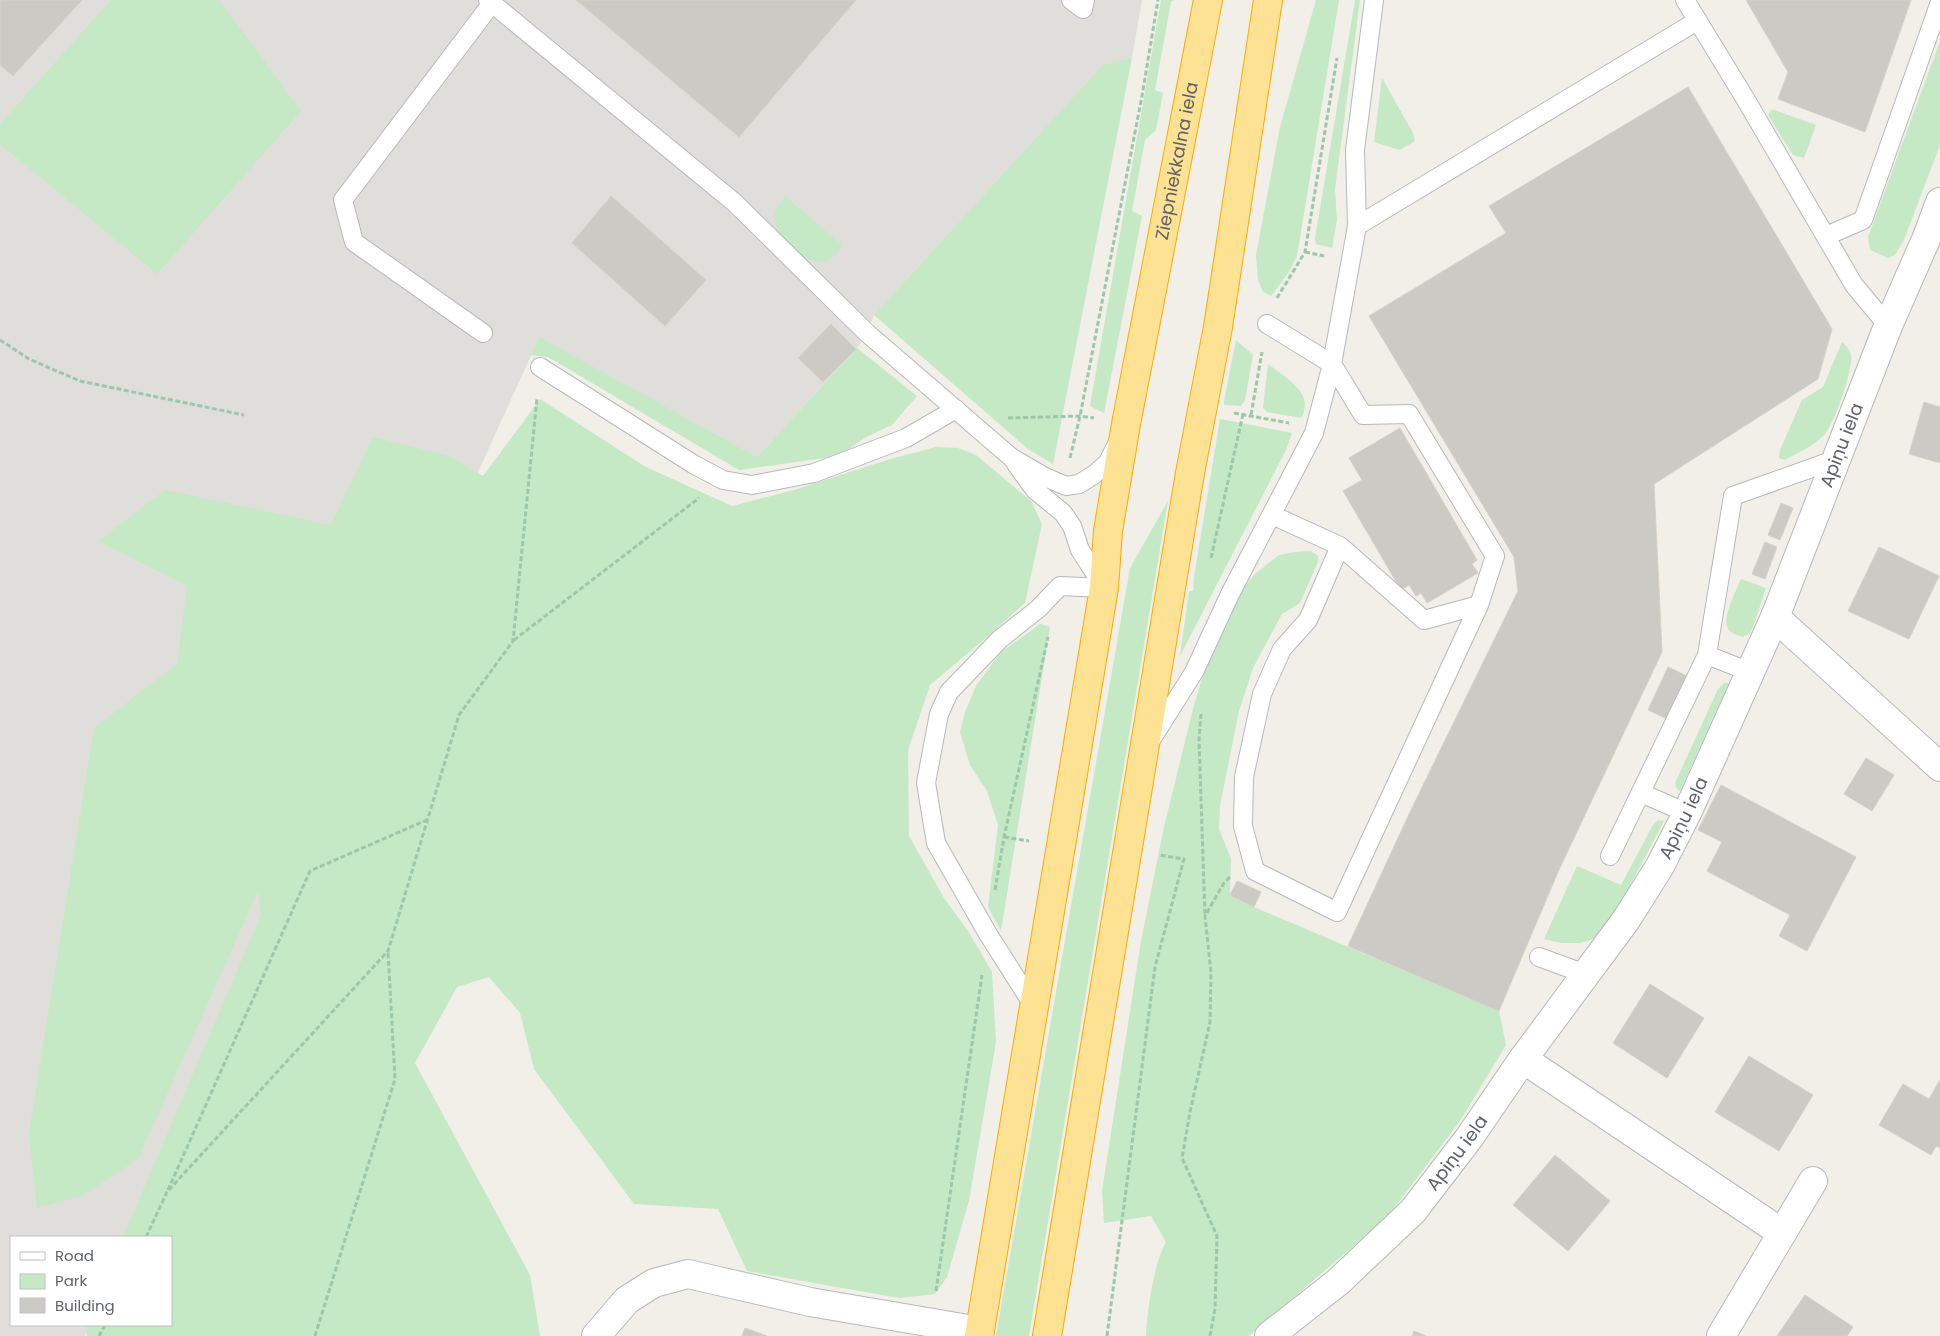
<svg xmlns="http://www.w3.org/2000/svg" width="1940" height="1336" viewBox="0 0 1940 1336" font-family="Poppins,sans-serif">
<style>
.industrial{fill:#e0deda}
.green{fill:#c5e8c5}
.building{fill:#cccac5;stroke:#d6d1c6}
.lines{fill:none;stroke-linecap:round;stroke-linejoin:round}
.lane-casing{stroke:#b5b8bc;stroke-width:20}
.street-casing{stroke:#b5b8bc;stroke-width:30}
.highway-casing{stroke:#f9ab00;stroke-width:30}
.path{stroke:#9cc7a9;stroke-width:3;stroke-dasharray:5 2.5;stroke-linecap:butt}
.lane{stroke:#fff;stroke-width:18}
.street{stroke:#fff;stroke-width:28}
.highway{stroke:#fde293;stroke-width:28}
.labels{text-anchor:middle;stroke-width:4;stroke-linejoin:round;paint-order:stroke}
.street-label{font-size:18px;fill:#5f6368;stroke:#fff}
</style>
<rect width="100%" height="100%" fill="#f1efe8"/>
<path class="industrial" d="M0 0H1142L1132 58 1103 66 874 315 867 333 857 348 757 457 539 338 130 1237H11V1325H90L85 1336H0Z"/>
<path class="green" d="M111 0H219L301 111 157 274 0 144V124Z
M1161 0H1175L1171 2 1155 90 1163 93 1156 130 1145 140 1132 211 1142 216 1104 413 1090 406Z
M1316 0H1339L1297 256 1289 272 1271 296 1263 292 1258 280 1256 255 1280 127Z
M1355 0H1360L1335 189 1337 220 1332 248 1316 244 1315 238Z
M1940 41V145L1904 240 1895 255 1888 258 1870 250 1868 237Z
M1132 58 1053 464 1028 449 874 315 1103 65Z
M1382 78 1413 133 1415 141 1400 150 1374 142Z
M1772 109 1816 125 1804 158 1793 155 1768 115Z
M785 196 842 245C839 249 836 255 832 258 817 270 790 251 782 238 777 229 775 221 774 212Z
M539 337 757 457 857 348 917 396 892 425 866 437 839 456 739 470 548 357 531 355Z
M1236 340 1253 355 1245 400 1241 406 1224 405V401Z
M1842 342C1846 345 1849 349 1851 354 1854 368 1834 425 1824 435 1814 446 1797 453 1785 460L1779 458 1780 450 1802 400 1823 387Z
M1268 364C1285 378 1316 393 1301 418L1267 412 1263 408Z
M540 399 644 466 732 506 794 490 887 460 936 447 958 448 976 455 1031 501 1042 524 1025 603 986 638 930 685 908 750 909 836 944 898 968 931 992 972 996 1042 969 1201 947 1277 935 1294 899 1298 747 1271 718 1209 634 1204 534 1069 520 1013 489 977 457 987 415 1063 530 1275 540 1336H87L86 1325H171V1237H123L261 915 258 891 138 1159 82 1196 37 1208 29 1133 94 728 177 664 187 586 98 541 165 490 331 525 373 437 449 456 483 476Z
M1220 419 1292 433 1286 450 1180 656 1189 591H1193L1194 577Z
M1168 501 1029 1336H996L1130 568Z
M1311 551 1318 556V562L1300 603 1282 614 1253 668 1239 711 1220 806 1219 829 1231 859 1230 895 1254 907 1499 1011 1506 1045 1460 1121 1388 1216 1249 1336H1146C1147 1311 1154 1263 1166 1242L1151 1216 1104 1223 1102 1191 1141 941 1164 827 1193 709 1209 655 1241 591 1256 573 1279 555 1294 552Z
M1741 579 1766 588 1753 627 1750 633 1743 637C1737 635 1729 633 1727 626 1723 617 1737 588 1741 579Z
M1040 624 1050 627 1001 931 988 907 998 825 987 791 970 765 960 732 965 712 976 686 1000 653Z
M1724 683H1729L1680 791 1676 788 1675 783 1718 689Z
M1658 820 1664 821 1621 903 1597 938 1580 943H1561L1544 939 1577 866 1621 885 1653 825Z"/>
<path class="building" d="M0 0H82L13 76 0 65Z
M576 0H856L739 137Z
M1746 0H1911L1865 132 1778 99 1788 72Z
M1688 87 1832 329 1818 379 1654 484 1662 652 1558 872 1499 1011 1348 946 1410 812 1518 591 1514 557 1369 316 1506 233 1489 206Z
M611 196 706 280 665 326 572 243Z
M831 324 856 349 823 382 798 358Z
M1924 402 1940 407V463L1909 454Z
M1400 428 1477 560 1472 564 1478 573 1427 603 1421 593 1416 596 1409 585 1401 590 1343 491 1362 480 1349 458Z
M1781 503 1793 508 1780 540 1768 535Z
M1765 542 1777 547 1765 579 1752 574Z
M1879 547 1939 576 1909 639 1848 611Z
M1668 667 1687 676 1667 719 1648 710Z
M1866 758 1894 775 1872 811 1844 794Z
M1721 785 1856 857 1807 951 1779 936 1790 915 1707 871 1722 842 1698 830Z
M1237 881 1261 892 1254 907 1230 895Z
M1650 984 1704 1018 1667 1078 1613 1043Z
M1749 1056 1813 1095 1779 1151 1715 1112Z
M1940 1080V1148L1936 1146 1931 1155 1879 1125 1903 1084 1929 1099Z
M1555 1155 1610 1201 1568 1251 1513 1205Z
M1805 1295 1853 1327 1847 1336H1777Z
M745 1328 767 1336H742Z
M1414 1331 1426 1336H1412Z"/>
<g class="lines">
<defs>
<path id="lane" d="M488 0 735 203 867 333 1012 458 1045 477 1066 486 1079 484 1095 474 1108 462 1117 444
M1071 0 1083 9 1085 0
M1685 0 1746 100 1854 285 1888 326
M1357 226 1697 21
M1826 236 1863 220 1940 2
M1267 324 1332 364 1363 415 1409 414 1495 556 1479 605 1337 912 1255 871 1243 826 1244 777 1262 694 1282 649 1308 620 1340 546
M483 333 354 242 343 200 492 3
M540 367 693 464 723 480 752 485 814 473 906 438 956 409
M1016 464 1035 490 1063 513 1072 526 1080 550 1104 587
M1272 515 1340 546 1424 620 1479 605
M1707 655 1750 672
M1151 740 1194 672 1230 594 1314 433 1332 364 1357 226 1355 150 1374 0
M1641 793 1687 813
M1610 856 1707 655 1733 496 1837 459
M1539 957 1585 974
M1035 1008 988 934 936 843 926 783 939 714 949 692 1000 639 1038 609 1060 586 1104 588"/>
<g id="street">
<path d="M1775 617 1940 767"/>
<path d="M1523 1059 1782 1233"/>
<path d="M596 1336 627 1300 654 1283 688 1274 810 1302 980 1331"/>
<path id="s1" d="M1269 1336 1338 1282 1413 1211 1469 1138 1523 1059 1626 920 1660 866 1687 813 1775 617 1888 326 1927 237 1940 202"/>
<path d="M1721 1336 1813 1181"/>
</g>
<g id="highway">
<path id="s2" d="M979 1336 1104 588 1108 531 1126 424 1208 0"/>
<path d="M1047 1336 1190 473 1218 327 1268 0"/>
</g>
</defs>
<use href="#lane" class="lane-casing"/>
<use href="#street" class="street-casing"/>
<use href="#highway" class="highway-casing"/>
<path class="path" d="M1305 252 1324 256
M1277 298 1305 252 1337 58
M0 340 29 359 80 381 244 415
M1234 413 1289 423
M1251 415 1262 352
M1008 418 1080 416 1094 418
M1070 458 1080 416 1142 96 1158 0
M1211 558 1243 414
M514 640 699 498
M1201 714 1199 740 1205 916
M1004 837 1029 841
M995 890 1004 837 1048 637
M168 1190 310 871 427 820
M146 1237 167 1192 388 951 459 715 513 641 537 398
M936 1291 982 975
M99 1336 105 1325
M315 1336 395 1079 388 951
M1107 1336 1155 967 1184 859 1159 855
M1210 1336 1215 1309 1217 1236 1182 1158 1190 1112 1210 1022 1211 973 1205 916 1224 883 1230 877"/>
<use href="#lane" class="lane"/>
<use href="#street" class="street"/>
<use href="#highway" class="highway"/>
</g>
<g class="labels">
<g class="street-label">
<text dy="6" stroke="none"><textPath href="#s2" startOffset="1192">Ziepniekkalna iela</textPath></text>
<text dy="6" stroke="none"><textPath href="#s1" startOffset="1074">Apiņu iela</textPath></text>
<text dy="6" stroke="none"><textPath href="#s1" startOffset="669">Apiņu iela</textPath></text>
<text dy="6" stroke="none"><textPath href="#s1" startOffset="264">Apiņu iela</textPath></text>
</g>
</g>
<rect x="10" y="1236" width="162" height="90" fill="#ffffff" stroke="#bfc1c3"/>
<rect x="20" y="1252" width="25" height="8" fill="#ffffff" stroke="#bfc1c3"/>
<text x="55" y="1261" font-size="15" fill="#5f6368">Road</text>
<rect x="20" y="1274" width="25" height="15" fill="#c5e8c5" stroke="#bfc1c3"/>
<text x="55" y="1286" font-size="15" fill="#5f6368">Park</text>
<rect x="20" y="1298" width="25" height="15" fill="#cccac5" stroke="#bfc1c3"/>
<text x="55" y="1311" font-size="15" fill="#5f6368">Building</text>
</svg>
